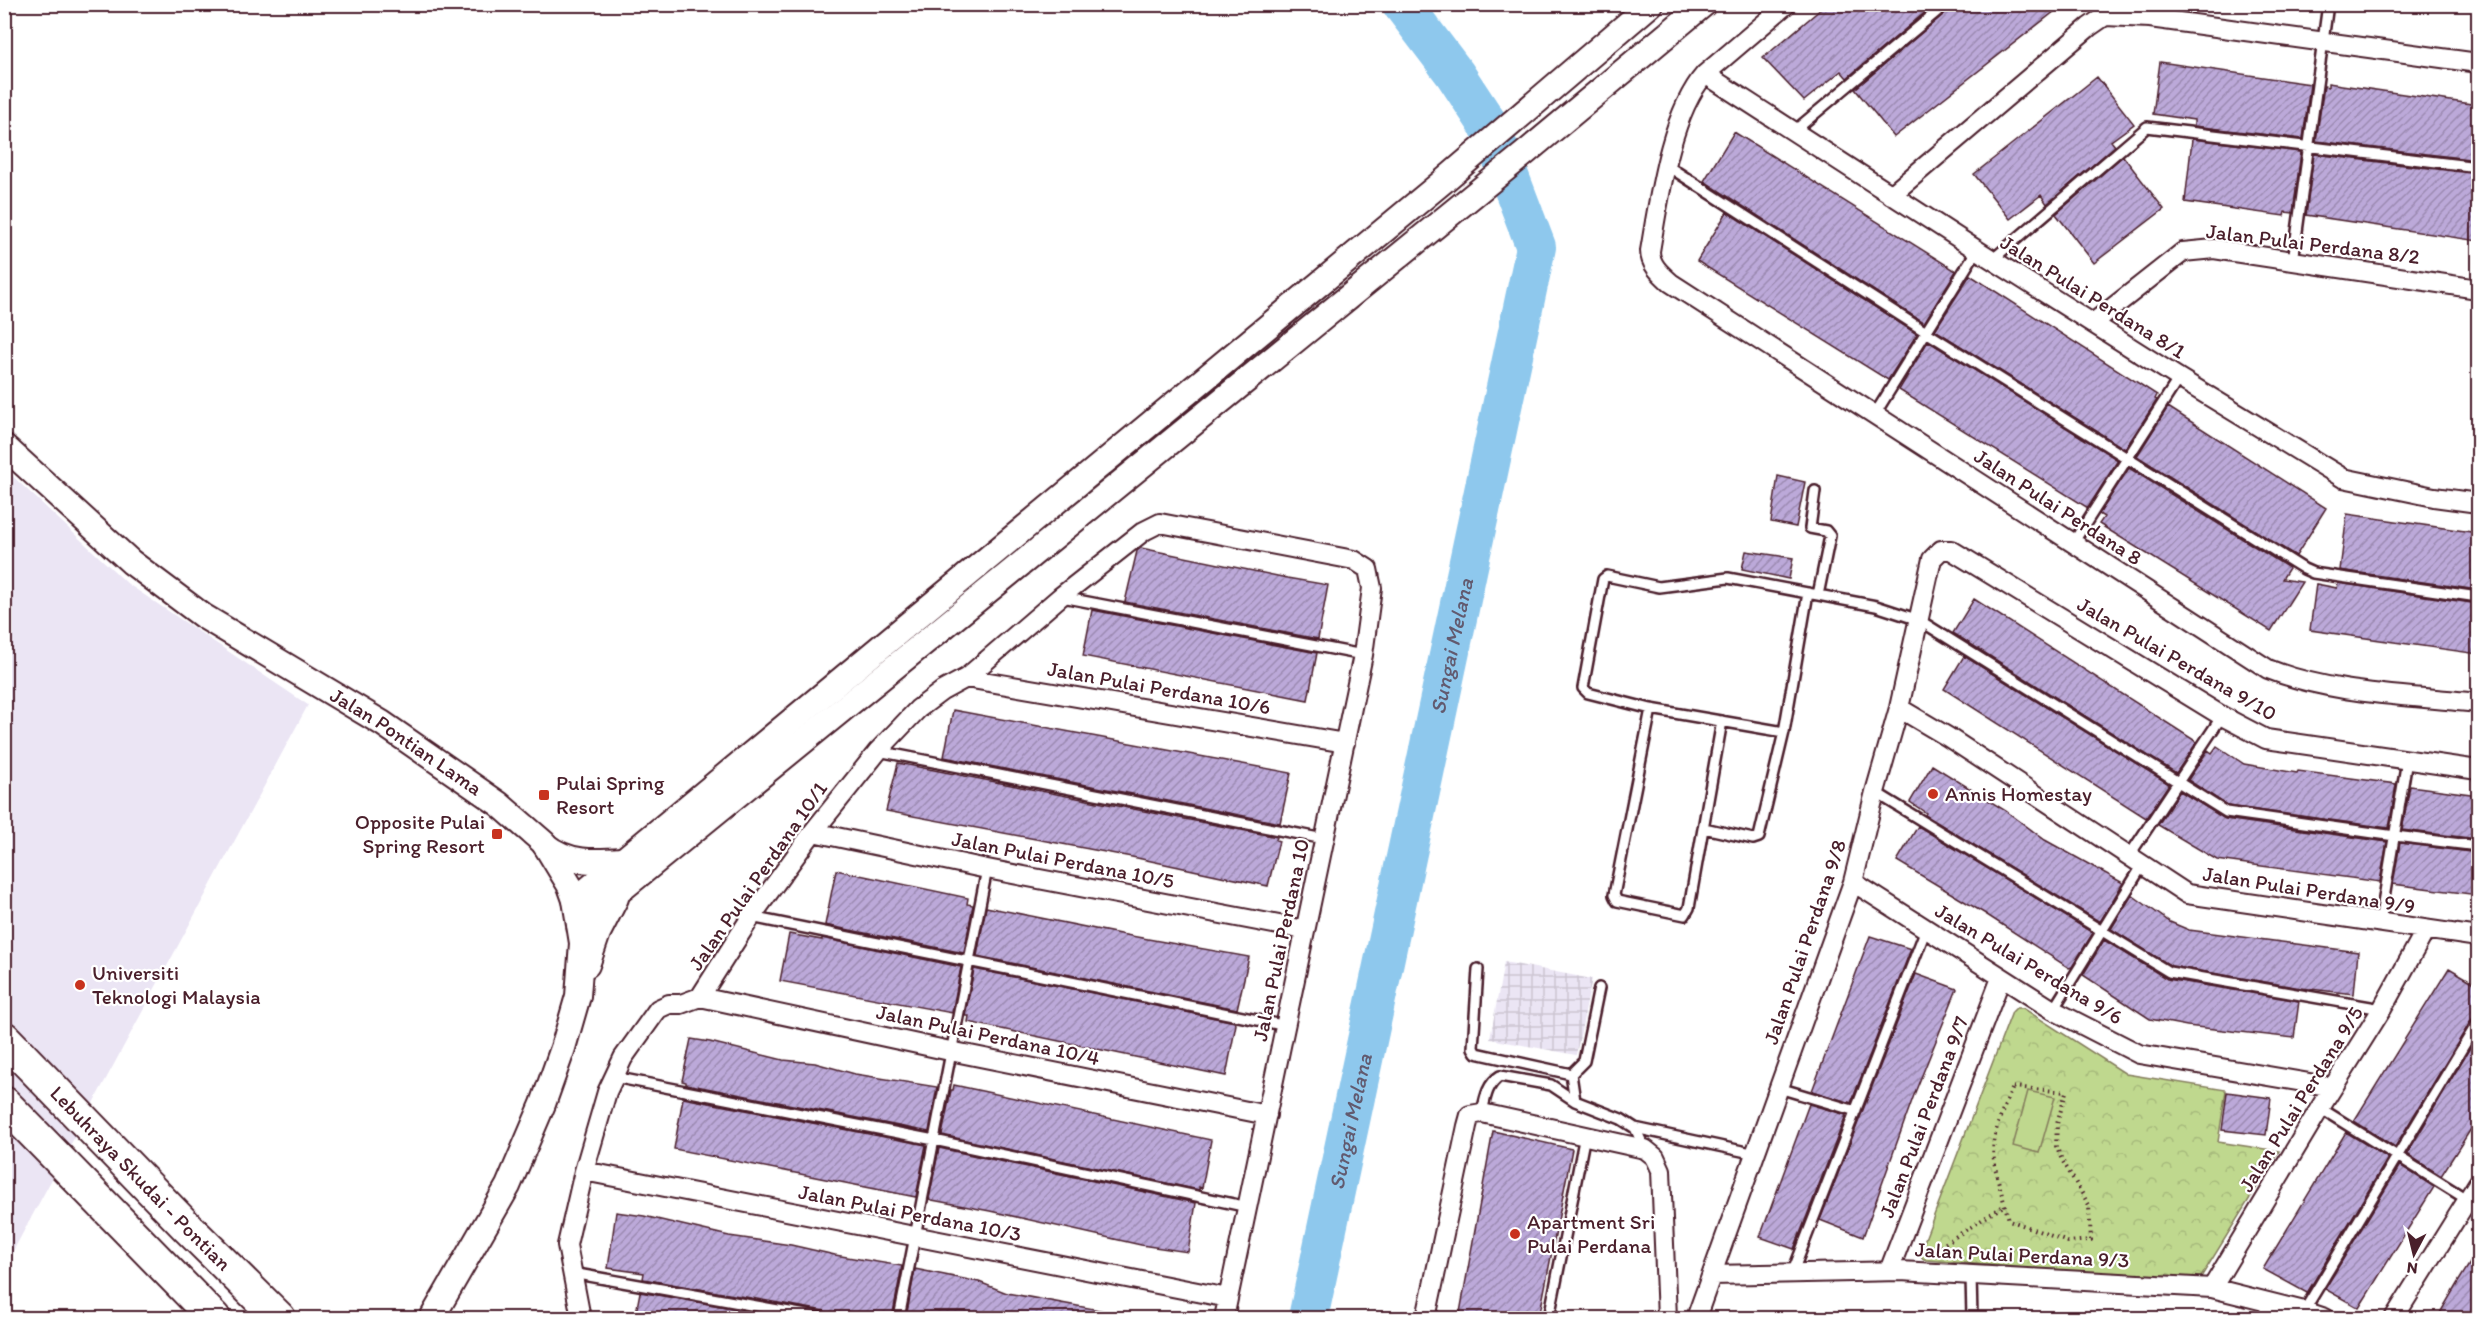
<svg xmlns="http://www.w3.org/2000/svg" width="2483" height="1323" viewBox="0 0 2483 1323" font-family="Itim,sans-serif">
<style>
.built{fill:#ebe5f4}
.industrial{fill:url(#industrial-grid)}
.forest{fill:url(#forest-crowns);stroke:#847c5c;stroke-width:1.5}
.pitch{fill:#bfd88e;stroke:#847c5c;stroke-width:1.5}
.lines{fill:none;stroke-linecap:round;stroke-linejoin:round}
.river{stroke:#8ec8ed;stroke-width:40}
.building{fill:url(#building-hatch);stroke:#4a1f2b;stroke-width:1.5}
.lane-casing{stroke:#4a1f2b;stroke-width:14}
.street-casing{stroke:#4a1f2b;stroke-width:22}
.secondary-casing{stroke:#4a1f2b;stroke-width:28}
.highway-casing{stroke:#4a1f2b;stroke-width:36}
.path{stroke:#4a1f2b;stroke-width:4;stroke-dasharray:1.5 4.5;stroke-linecap:butt}
.lane{stroke:#fff;stroke-width:9}
.street{stroke:#fff;stroke-width:18}
.secondary{stroke:#fff;stroke-width:24}
.highway{stroke:#fff;stroke-width:32}
.poi-dot{fill:#c8321e;stroke:#fff;stroke-width:2}
.labels{text-anchor:middle;stroke-width:4.5;stroke-linejoin:round;paint-order:stroke}
.street-label{font-size:21px;fill:#4a1f2b;stroke:#fff}
.poi-label{font-size:21px;fill:#4a1f2b;stroke:#fff;text-anchor:start}
.water-label{font-size:22px;font-style:italic;fill:#625a6f;stroke:#fff}
</style>
<defs>
<pattern id="industrial-grid" width="8" height="8" patternUnits="userSpaceOnUse" patternTransform="scale(1.5)"><rect width="8" height="8" fill="#ebe5f4"/><path d="M0 4h8M4 0v8" fill="none" stroke="#cbc4d1"/></pattern>
<pattern id="forest-crowns" width="20" height="18" patternUnits="userSpaceOnUse" patternTransform="scale(1.5)"><rect width="20" height="18" fill="#bfd88e"/><path d="M2 6a3 3 0 1 1 6 0M12 15a3 3 0 1 1 6 0" fill="none" stroke="#a6b97b"/></pattern>
<pattern id="building-hatch" width="6" height="6" patternUnits="userSpaceOnUse" patternTransform="scale(1.5)"><rect width="6" height="6" fill="#bca9d9"/><path d="M-1 1l2-2M0 6l6-6M5 7l2-2" fill="none" stroke="#9b89b0"/></pattern>
</defs>
<rect width="100%" height="100%" fill="#fff"/>
<filter id="ink" filterUnits="userSpaceOnUse"><feTurbulence type="fractalNoise" baseFrequency=".0167" numOctaves="2"/><feDisplacementMap in="SourceGraphic" scale="12" xChannelSelector="R" yChannelSelector="G"/><feConvolveMatrix kernelMatrix="1 2 1 2 8 2 1 2 1" color-interpolation-filters="sRGB"/></filter>
<g filter="url(#ink)">
<path class="built" d="M5 469 128 584 308 705 5 1266Z"/>
<path class="industrial" d="M1504 962 1592 979 1576 1055 1490 1039Z"/>
<path class="forest" d="M2016 1008H2023L2126 1074 2226 1090 2218 1142 2279 1151 2198 1282 1926 1260 1922 1258 1920 1252 2012 1012Z"/>
<path class="pitch" d="M2028 1091 2055 1097 2039 1153 2013 1146Z"/>
<g class="lines">
<path class="river" id="s1" d="M1308 1318 1536 247 1491 129 1455 74 1402 4"/>
</g>
<path class="building" d="M1827 4H1935L1847 78 1841 71 1804 101 1763 58Z
M1953 4H2064L1894 137 1855 89 1950 9Z
M2160 62 2310 84 2303 139 2194 126V120L2153 114Z
M2097 77 2134 124 2111 141 2115 146 2047 204 2041 195 2010 219 1974 174Z
M2328 83 2478 105V160L2316 141 2324 86 2328 87Z
M1734 132 1956 271 1924 323 1704 181Z
M2192 139 2301 152 2293 213 2285 212 2284 216 2185 202Z
M2314 154 2478 174V241L2306 215Z
M2123 156 2164 209 2094 263 2056 214Z
M1727 212 1917 334 1888 380 1697 261Z
M1970 275 2157 395 2155 399 2157 400 2125 449 1935 330Z
M1928 341 2118 460 2088 508 1899 390Z
M2168 407 2326 508 2296 556 2137 456Z
M2129 468 2289 568 2282 579 2302 582 2271 631 2099 524 2104 517 2099 514Z
M1778 476 1805 482 1796 527 1771 522Z
M2347 514 2478 533V590L2340 570Z
M1141 548 1287 578 1328 585 1318 639 1125 602 1137 551Z
M1746 551 1793 558 1789 579 1742 569Z
M2338 583 2478 604V654L2310 630 2316 584 2337 588Z
M1974 599 2197 742 2176 773 1953 633Z
M1092 610 1317 653 1308 700 1083 656Z
M1964 656 2169 784 2146 818 1944 689Z
M953 710 1291 773 1280 823 944 757Z
M2217 746 2244 764 2297 773 2298 771 2396 784 2389 828 2228 806 2188 780 2208 750 2212 753Z
M898 763 1277 837 1276 840 1279 841 1268 886 1137 858 886 811Z
M1932 765 2006 811 2045 840 2123 883 2100 922 1925 815 1926 813 1910 802Z
M2410 786 2478 795V839L2402 830Z
M2180 791 2225 819 2387 842 2380 882 2217 860 2158 825Z
M1918 826 2093 933 2072 967 2069 968 1984 913 1897 861Z
M2400 843 2478 853V895L2393 884Z
M836 870 968 898 967 904 973 905 964 953 825 925Z
M2132 895 2170 922 2189 930 2358 952 2354 994 2301 988 2171 966 2111 929Z
M986 907 1120 934 1249 957 1237 1009 977 956Z
M789 934 822 940V938L961 967 952 1013 780 981Z
M1870 936 1911 949 1851 1103 1812 1091Z
M2104 940 2167 979 2299 1001 2294 1038 2187 1026 2150 1019 2083 975Z
M2449 968 2478 985V1015L2472 1019 2395 1147 2354 1121Z
M974 969 1235 1022 1236 1024 1226 1076 968 1022 969 1016H965Z
M1916 974 1957 989 1914 1095 1863 1237 1820 1220Z
M2478 1034V1118L2441 1176 2407 1154Z
M691 1039 710 1042 783 1060 815 1063 855 1074 937 1087 929 1132 686 1084V1082L682 1081Z
M954 1085 1211 1140 1202 1188 1199 1187V1190L942 1135 951 1090H953Z
M2227 1092 2271 1098 2266 1135 2222 1130Z
M683 1098 926 1145 916 1197 674 1149Z
M1809 1104 1846 1115 1794 1249 1760 1237Z
M1493 1131 1572 1149 1539 1318H1459Z
M2346 1132 2388 1158 2307 1293 2263 1269Z
M939 1148 1196 1203 1188 1252 1141 1245 990 1211 932 1200 929 1199Z
M2400 1165 2434 1187 2359 1308 2325 1289Z
M616 1212 644 1216 729 1236 791 1245 835 1255 902 1266 892 1318H830L824 1311 643 1279 644 1273 608 1268Z
M2478 1250V1318H2437L2457 1284Z
M915 1269 979 1282 1007 1293 1105 1311 1104 1318H906Z
M640 1292 788 1318H635Z"/>
<g class="lines">
<defs>
<path id="lane" d="M1793 132 1946 4
M1666 165 1926 332 2304 569 2313 573 2478 597
M1992 260 2147 127 2478 167
M2293 261 2328 4
M1875 414 1977 250
M1815 491 1810 528 1826 531 1830 536 1818 595
M2073 543 2179 378
M1062 597 1363 655
M1651 709 1614 895 1617 901 1685 915 1689 908 1722 721
M1784 732 1651 709 1588 693 1583 688 1603 579 1607 576 1659 587 1728 578 1876 606 1919 620 2226 812 2395 836 2478 846
M878 751 1324 839
M1875 792 2169 972 2382 1009
M1704 828 1753 839 1759 837 1784 732 1808 593
M2129 856 2222 716
M751 917 1287 1026
M2380 922 2407 760
M1478 969 1473 1048 1476 1053 1571 1074 1575 1101
M2053 1010 2142 866
M1571 1074 1584 1061 1599 988
M614 1077 934 1140 1248 1207
M1779 1088 1856 1111
M2320 1108 2468 1200
M1482 1113C1485 1099 1487 1084 1500 1076L1551 1085 1575 1101 1621 1119 1635 1128 1645 1149
M1635 1128 1756 1154
M572 1273 823 1318
M1792 1274 1926 929
M1971 1276 1972 1318
M2304 1311 2478 1022
M899 1318 987 869
M1549 1318 1585 1135
M2263 1318 2267 1302"/>
<path id="street" d="M1787 4 1705 74C1670 114 1659 199 1650 251 1650 265 1661 274 1671 283L2268 669C2334 695 2408 695 2478 703
M1705 74 1977 250 2179 378 2343 478 2434 497 2478 503
M1891 195 2089 27 2105 16 2150 18 2478 63
M2093 323 2183 252 2214 249 2478 289
M966 678 1345 743
M1899 708 1948 737 2187 894 2478 937
M813 832 987 869 1305 930
M1853 882 2053 1010 2139 1054 2333 1087
M700 997 950 1051 1267 1115
M584 1171 1228 1298
M1889 1271 2001 978
M1712 1275 1900 1271 2212 1288 2304 1311 2325 1318
M2212 1288 2320 1108 2382 1009 2425 931
M581 1318 567 1245 584 1171 607 1092 623 1058 658 1009 669 1004H681L700 997 751 917 813 832 878 751 918 709 942 691 966 678 1060 597 1144 531 1160 523 1354 560 1368 569 1372 588 1363 655 1224 1318
M1426 1318 1467 1126 1470 1115 1482 1113 1645 1149 1655 1157 1661 1170 1667 1318
M1696 1318 1853 882 1875 792 1899 708 1932 559 1941 550H1951L2222 716 2266 739 2478 770
M2394 1318 2478 1183"/>
<g id="secondary">
<path id="s2" d="M4 446 131 562 203 616 382 723 499 804 544 843 570 886 575 900 582 943 578 996 563 1048 543 1104 508 1186 432 1318"/>
<path d="M545 845C568 864 595 862 622 860"/>
<path d="M575 900 1446 179 1651 4"/>
<path d="M579 924 1524 154 1704 4"/>
<path d="M587 965 598 933 616 898"/>
</g>
<g id="highway">
<path id="s3" d="M4 1038 187 1227 279 1318"/>
<path d="M4 1103 214 1318"/>
</g>
</defs>
<use href="#lane" class="lane-casing"/>
<use href="#street" class="street-casing"/>
<use href="#secondary" class="secondary-casing"/>
<use href="#highway" class="highway-casing"/>
<path class="path" d="M2013 1087 2066 1092 2057 1124 2056 1146 2062 1160 2089 1205 2091 1240 2068 1242 2009 1220C2004 1201 1997 1180 1994 1160 1990 1135 2003 1110 2013 1087Z
M1930 1253 2005 1205"/>
<use href="#lane" class="lane"/>
<use href="#street" class="street"/>
<use href="#secondary" class="secondary"/>
<use href="#highway" class="highway"/>
</g>
</g>
<g class="poi-dot">
<circle cx="1933" cy="794" r="6"/>
<rect x="538" y="789" width="12" height="12" rx="3"/>
<rect x="491" y="828" width="12" height="12" rx="3"/>
<circle cx="80" cy="985" r="6"/>
<circle cx="1515" cy="1234" r="6"/>
</g>
<g class="labels">
<g class="street-label">
<text transform="translate(2313 244) rotate(7)" y="7">Jalan Pulai Perdana 8/2</text>
<text transform="translate(2093 297) rotate(32)" y="7">Jalan Pulai Perdana 8/1</text>
<text transform="translate(2058 507) rotate(33)" y="7">Jalan Pulai Perdana 8</text>
<text transform="translate(2177 659) rotate(30)" y="7">Jalan Pulai Perdana 9/10</text>
<text transform="translate(1159 688) rotate(10)" y="7">Jalan Pulai Perdana 10/6</text>
<text dy="7" stroke="none"><textPath href="#s2" startOffset="501">Jalan Pontian Lama</textPath></text>
<text transform="translate(1063 860) rotate(11)" y="7">Jalan Pulai Perdana 10/5</text>
<text transform="translate(758 876) rotate(-55)" y="7">Jalan Pulai Perdana 10/1</text>
<text transform="translate(2309 890) rotate(9)" y="7">Jalan Pulai Perdana 9/9</text>
<text transform="translate(1281 940) rotate(-78)" y="7">Jalan Pulai Perdana 10</text>
<text transform="translate(1805 942) rotate(-71)" y="7">Jalan Pulai Perdana 9/8</text>
<text transform="translate(2029 964) rotate(31)" y="7">Jalan Pulai Perdana 9/6</text>
<text transform="translate(988 1035) rotate(12)" y="7">Jalan Pulai Perdana 10/4</text>
<text transform="translate(2301 1099) rotate(-58)" y="7">Jalan Pulai Perdana 9/5</text>
<text transform="translate(1924 1117) rotate(-69)" y="7">Jalan Pulai Perdana 9/7</text>
<text dy="7" stroke="none"><textPath href="#s3" startOffset="196">Lebuhraya Skudai - Pontian</textPath></text>
<text transform="translate(910 1213) rotate(11)" y="7">Jalan Pulai Perdana 10/3</text>
<text transform="translate(2022 1255) rotate(3)" y="7">Jalan Pulai Perdana 9/3</text>
</g>
<g class="poi-label">
<text x="556" y="790">Pulai Spring<tspan x="556" dy="24">Resort</tspan></text>
<text x="1945" y="801">Annis Homestay</text>
<text x="485" y="829" text-anchor="end">Opposite Pulai<tspan x="485" dy="24">Spring Resort</tspan></text>
<text x="92" y="980">Universiti<tspan x="92" dy="24">Teknologi Malaysia</tspan></text>
<text x="1527" y="1229">Apartment Sri<tspan x="1527" dy="24">Pulai Perdana</tspan></text>
</g>
<g class="water-label">
<text dy="8" stroke="none"><textPath href="#s1" startOffset="687">Sungai Melana</textPath></text>
<text dy="8" stroke="none"><textPath href="#s1" startOffset="201">Sungai Melana</textPath></text>
</g>
</g>
<rect width="2483" height="1323" fill="none" stroke="#fff" stroke-width="24"/>
<rect x="12" y="12" width="2459" height="1299" fill="none" stroke="#4a1f2b" stroke-width="2" filter="url(#ink)"/>
<g transform="translate(2414 1254) rotate(187)" stroke="#ffffff" stroke-width="4.5" paint-order="stroke">
<path d="M0-4.5L10 22L0 15L-10 22Z" fill="#4a1f2b"/>
<text y="-9" font-size="16" font-weight="bold" text-anchor="middle" fill="#4a1f2b">N</text>
</g>
</svg>
